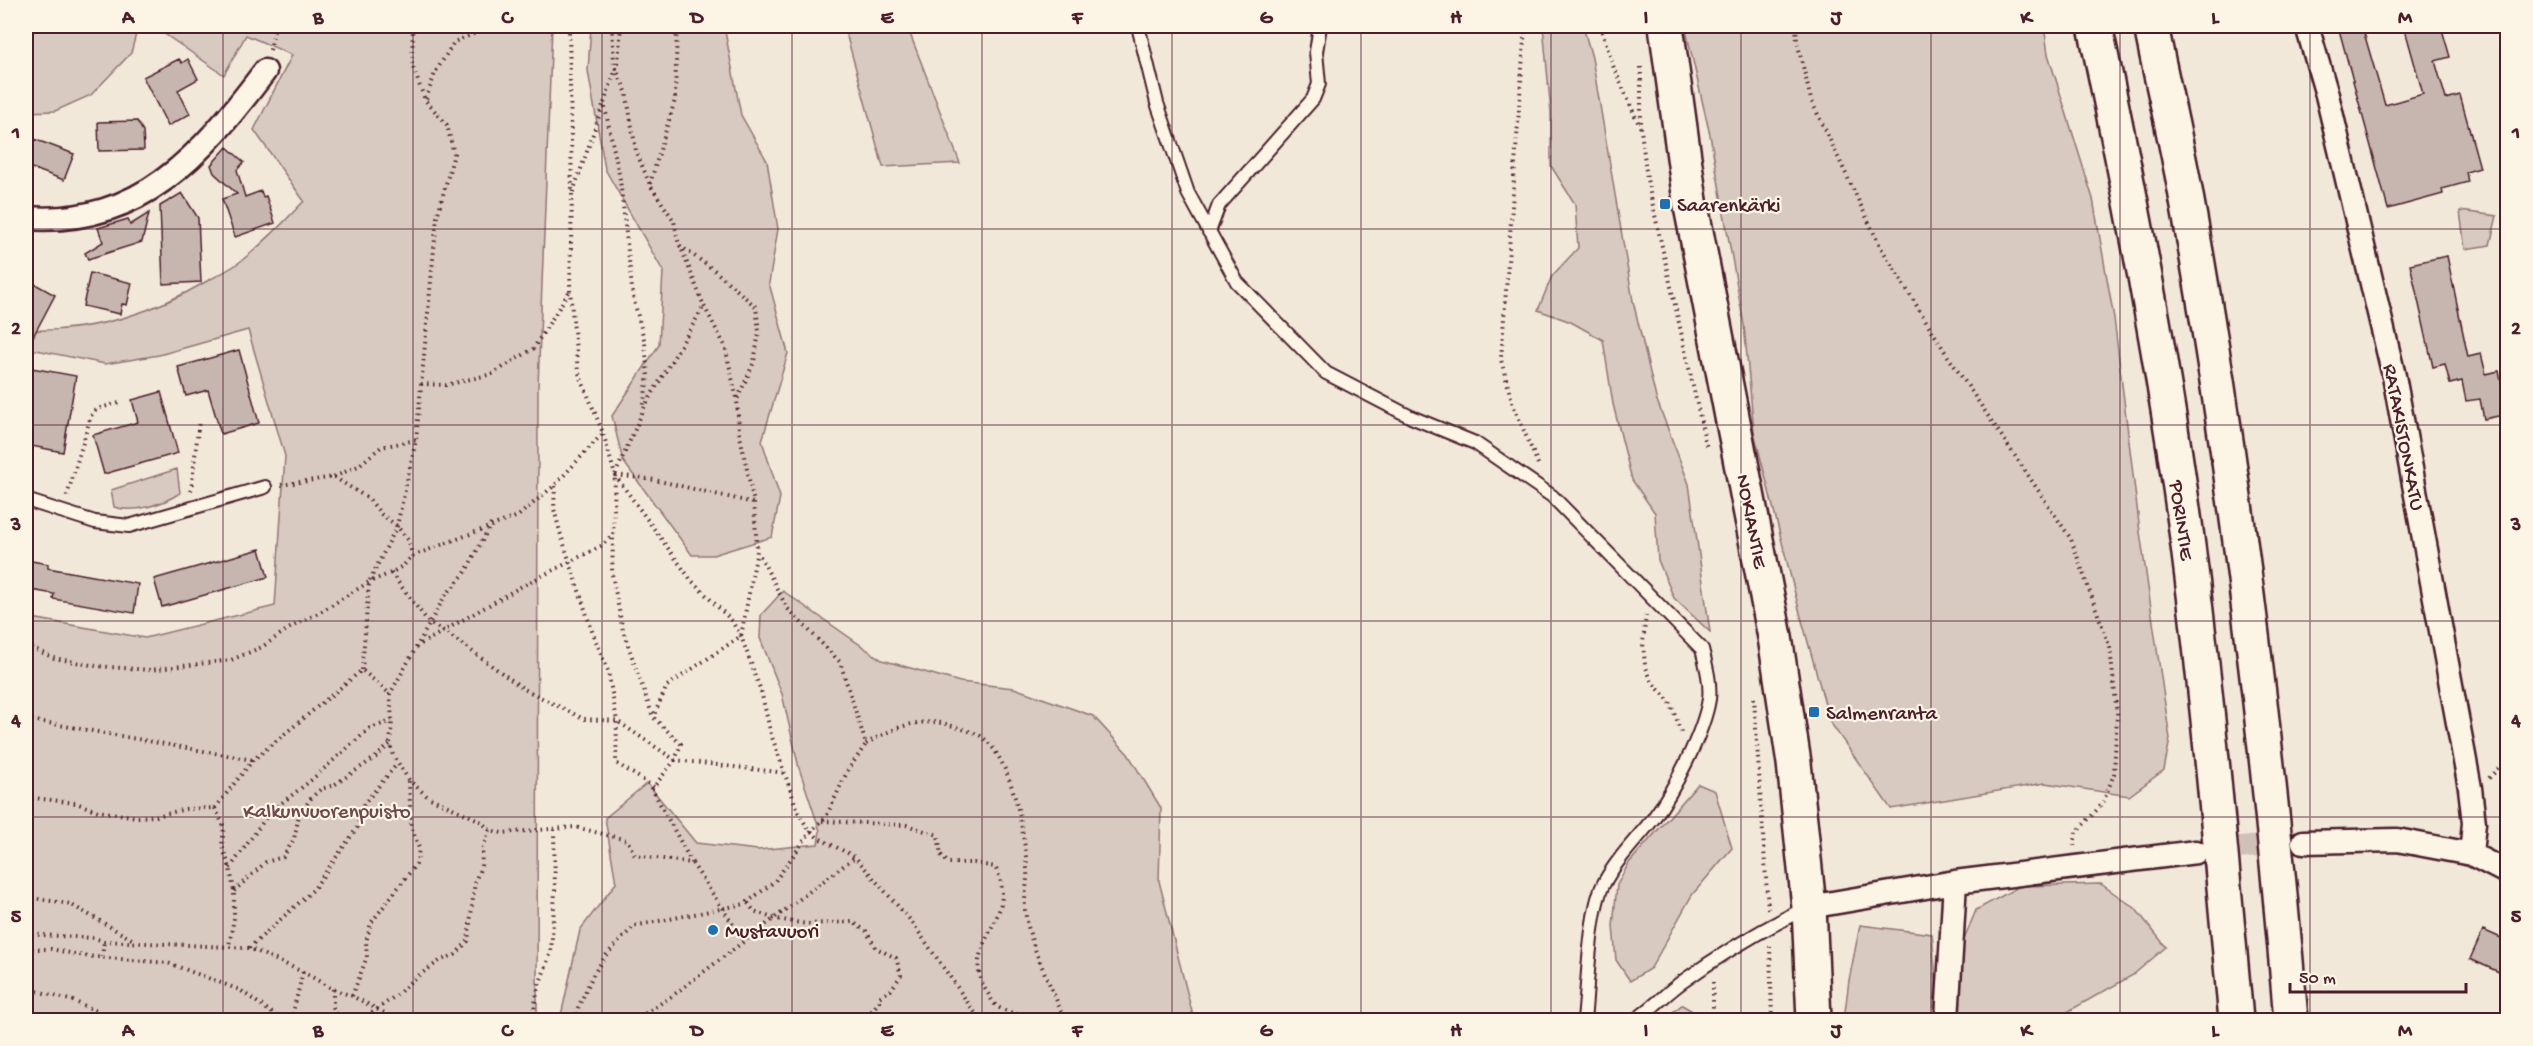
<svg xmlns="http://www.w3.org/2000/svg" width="2533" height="1046" viewBox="0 0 2533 1046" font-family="'Gochi Hand',sans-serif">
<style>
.green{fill:#d8cac0;stroke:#917476;stroke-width:1.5}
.building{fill:#c7b6af;stroke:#4a1f2b;stroke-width:1.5}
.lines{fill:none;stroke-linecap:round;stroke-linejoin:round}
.street-tunnel{stroke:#d0c0b7;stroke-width:22;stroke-dasharray:22 11;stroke-linecap:butt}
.lane-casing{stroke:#4a1f2b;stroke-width:16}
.street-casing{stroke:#4a1f2b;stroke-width:27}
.secondary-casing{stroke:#4a1f2b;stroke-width:38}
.highway-casing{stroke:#4a1f2b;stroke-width:38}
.path{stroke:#4a1f2b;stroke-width:4;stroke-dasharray:1.5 4.5;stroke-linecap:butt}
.lane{stroke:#fcf5e5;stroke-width:12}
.street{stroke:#fcf5e5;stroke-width:22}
.secondary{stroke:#fcf5e5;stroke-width:33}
.highway{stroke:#fcf5e5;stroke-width:33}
.grid{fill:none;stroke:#4a1f2b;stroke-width:1.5;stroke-opacity:0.55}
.poi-dot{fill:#1f6fb2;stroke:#fcf5e5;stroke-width:2}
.labels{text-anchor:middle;stroke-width:4.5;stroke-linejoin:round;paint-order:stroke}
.poi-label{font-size:21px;fill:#4a1f2b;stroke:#fcf5e5;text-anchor:start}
.street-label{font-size:21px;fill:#4a1f2b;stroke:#fcf5e5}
.park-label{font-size:21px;fill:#6e4a50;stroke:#fcf5e5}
.neatline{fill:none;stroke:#4a1f2b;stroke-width:2}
.grid-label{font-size:20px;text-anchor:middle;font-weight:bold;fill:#4a1f2b}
</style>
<rect width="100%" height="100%" fill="#f1e8da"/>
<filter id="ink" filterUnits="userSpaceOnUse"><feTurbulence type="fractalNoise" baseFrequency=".0167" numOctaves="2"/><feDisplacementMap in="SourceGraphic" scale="12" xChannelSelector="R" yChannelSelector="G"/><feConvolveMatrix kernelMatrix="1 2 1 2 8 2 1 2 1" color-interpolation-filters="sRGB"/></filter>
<g filter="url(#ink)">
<path class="green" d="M26 26H138L131 53 91 95 55 111 26 112Z
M153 26H552L538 387 537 1020H26V617L145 638 275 606 285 456 248 330 159 355 105 364 26 348V330C91 333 153 313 209 280 220 274 231 269 241 261 264 243 284 222 304 201L254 130 292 55 246 35 224 75Z
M591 26H724L741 115 767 161 778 229 769 283 788 353 762 441 780 497 772 537 713 555H692L623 461 612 416 659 345 663 271 605 169 588 71Z
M844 26H907L960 163 883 167Z
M1543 26H1583L1592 58 1633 301 1656 398 1689 484 1710 632 1674 598 1658 560 1655 513 1632 480 1613 404 1603 340 1571 322 1538 310 1552 276 1578 248 1575 204 1551 166V113Z
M1685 26H2044L2048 54 2093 199 2114 318 2140 532 2170 739 2164 770 2129 796 2045 783 1891 809 1830 722 1801 617 1754 432 1744 325 1710 135Z
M2460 211 2497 216 2490 245 2465 249Z
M177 469 180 493C163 504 134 514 114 507L111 490Z
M783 591 882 660 960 682 1014 688 1093 716 1128 754 1161 808 1159 881 1194 1020H560L580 930 616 883 605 818 647 783 696 843 758 850 818 844 820 831 799 768 782 694 760 638 761 615Z
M1698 784 1715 791 1732 848 1692 895 1651 968 1630 981 1616 960 1613 926 1617 885 1629 863Z
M2101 884 2135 908 2166 947 2133 975 2053 1020H1959V952L1976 910 2020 886Z
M1860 925 1932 934 1936 982 1933 1020H1844L1849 980Z
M1682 1005 1699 1015 1698 1020H1662Z"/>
<path class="building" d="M2338 26H2362L2385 105 2423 94 2404 26H2441L2450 57 2435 61 2446 99 2460 95 2480 168 2466 172 2468 182 2442 189 2443 194 2388 209Z
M179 59 182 63 188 59 198 79 178 90 190 114 168 126 143 77Z
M137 121 143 131 144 150 99 151 98 122Z
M34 139 74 154 64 180 26 166Z
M227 147 244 162 237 170 245 197 261 191 263 197 266 196 275 223 235 237 222 199 237 194 214 173 211 165Z
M182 193 198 218 201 282 163 284 160 206Z
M149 213 142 242 88 259 85 253 103 242 98 228 128 219 130 225Z
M2447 256 2468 357 2481 354 2486 374 2499 371 2503 391 2508 390V414L2484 419 2480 399 2466 401 2462 381 2450 384 2445 364 2433 367 2410 264Z
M90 273 132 283 127 305 122 304 120 314 83 306Z
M26 279 55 295 26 350Z
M239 350 259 423 221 434 208 390 186 396 178 367Z
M26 367 76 376 63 452 26 445 31 399 26 398Z
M161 392 178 453 104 474 93 435 138 422 132 400Z
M260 549 268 577 162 607 154 579Z
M26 560 48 564V568L138 584 134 613 53 599 54 594 26 589Z
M2483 930 2508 941V959L2501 973 2470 959Z"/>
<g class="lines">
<path class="street-tunnel" d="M2207 851 2303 842"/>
<defs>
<path id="lane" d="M1138 26 1157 103 1188 193 1237 282 1326 373 1411 417 1475 443 1552 496 1702 649C1706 665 1711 683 1709 699 1704 732 1673 792 1653 819 1636 840 1615 861 1603 885 1589 913 1588 986 1584 1020
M1209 232 1219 205 1313 99 1319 84 1316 52 1320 26
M26 500 95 522 129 526 265 487
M1635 1020C1652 1009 1665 994 1682 982 1721 954 1763 929 1806 908"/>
<path id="street" d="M2307 26 2327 95 2394 376 2470 788 2474 823 2471 854
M26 218C141 227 202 154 265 71
M2303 842 2397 840 2471 854 2508 873
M1809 907 1955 882 2196 852
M1947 1020 1955 882"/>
<path id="secondary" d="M1666 26 1690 201 1775 637 1794 763 1809 907 1814 1020"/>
<path id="highway" d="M2095 26C2130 190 2162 356 2185 523 2207 688 2221 854 2236 1020
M2151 26C2161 77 2173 127 2183 179 2234 457 2268 738 2291 1020"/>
</defs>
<use href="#lane" class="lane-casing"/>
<use href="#street" class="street-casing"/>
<use href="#secondary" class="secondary-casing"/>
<use href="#highway" class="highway-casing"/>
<path class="path" d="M569 26 572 195 570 290 578 371 603 433 615 475 691 580 731 620 741 636 761 691 771 734 798 812 807 827 817 837 855 857 911 921 980 1020
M612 26 614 65 626 91 636 151 650 185 674 221 679 245 714 270 756 307 759 332 754 362 737 400 739 431 754 503 757 551 741 636 667 686 653 717
M621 26 618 63 604 103 620 179 633 297 645 343 648 376 643 408
M1525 26 1501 360 1513 405 1538 464
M1600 26 1614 68 1640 127
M1796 26 1797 41 1811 100 1880 246 1947 355 2071 539 2110 648 2117 713 2114 774 2103 803 2076 833 2074 846
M270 50 275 26
M1641 67V130L1647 179 1707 449
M426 99 435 73 454 42 493 26
M650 184 675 100 677 26
M573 192 603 105
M680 245 704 306 725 346 737 400
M421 384 446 385 492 374 533 349 569 292
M616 475 655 480 754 503
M334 477 358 466 381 447 416 440
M281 485 334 477 369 499 381 514 397 526 409 541 412 556
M555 486 554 509 560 532 593 634 608 671 617 721 616 763 654 787
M191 491 199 421
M67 496 91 416 96 409 123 402
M491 524 465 573 445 596 390 694 392 721 390 744 393 755 409 780 428 797 479 820 490 830 502 833 575 827 627 840 635 855 692 863 744 941
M391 573 430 624 444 631 524 689 584 719 617 721 675 760 786 773
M1646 615 1643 642 1645 665 1652 682 1670 702 1681 732
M421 644 522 586 603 545 614 533
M26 645 54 658 96 666 150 670 231 660 262 647 288 629 322 611 369 582 391 573 404 565 412 556 518 516 555 485 603 433
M362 670 369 582 397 526 416 440 437 217 454 154 447 125 425 100 412 65 413 26
M1754 698 1768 909
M26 719 253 760
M866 744C893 727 924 715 956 727 964 730 976 732 982 737 1012 759 1025 833 1027 869 1028 882 1024 896 1025 910 1030 949 1050 981 1063 1017L1070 1020
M2489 778 2508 759
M26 797 76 803 98 811 137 817 156 816 186 809 215 808
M215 808 253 760 362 670 390 694
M215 808 224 827 222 846 230 868 234 891V918L229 946
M822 821 906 825 938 835 941 855 948 863H974L995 867C1023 919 956 945 987 992 990 996 993 1004 998 1007 1007 1013 1018 1012 1026 1020
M692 863 652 789 675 760 681 744 653 717 623 631 612 574 615 475 645 406 704 306
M230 868 270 812 309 782 370 728 392 721
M234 891 266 862 283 857 294 839 299 815 312 797 321 789 334 785 376 757 390 744
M26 897 70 904 135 941
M748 903 754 911 772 918 806 924 853 922 866 931 876 948 896 958 901 975 891 990 879 997V1002L864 1020
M26 934 93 938 104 941 249 948 303 972 333 989 352 996 398 1020
M1770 946 1772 1020
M249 948 313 890 357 828 363 805 397 764
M26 949H51L84 956 168 963 240 990 282 1020
M102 957 104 941
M1713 982V1020
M26 988 73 1001 119 1020
M333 989V1007L339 1020
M352 996 367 957 366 942 371 923 417 863 419 848 411 826 409 781
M291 1020 303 972
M362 1020 398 994 412 980 441 960 455 955 468 941 475 881 481 867 483 847 490 830
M532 1020 538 988 551 952 555 892 554 828
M576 1020 578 1008 593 975 607 954 634 926 745 904 775 881 811 831 826 817 848 770 866 744 840 662 787 608 758 552
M635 1020 672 996 855 857"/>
<use href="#lane" class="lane"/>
<use href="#street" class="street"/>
<use href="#secondary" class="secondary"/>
<use href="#highway" class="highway"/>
</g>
</g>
<path class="grid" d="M223 26V1020M413 26V1020M602 26V1020M792 26V1020M982 26V1020M1172 26V1020M1361 26V1020M1551 26V1020M1741 26V1020M1931 26V1020M2120 26V1020M2310 26V1020M26 229H2508M26 425H2508M26 621H2508M26 817H2508"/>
<g class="poi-dot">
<rect x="1659" y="198" width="12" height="12" rx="3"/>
<rect x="1808" y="706" width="12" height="12" rx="3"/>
<circle cx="713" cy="930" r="6"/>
</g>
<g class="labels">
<g class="poi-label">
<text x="1677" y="211">Saarenkärki</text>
<text x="1826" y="719">Salmenranta</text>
<text x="725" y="937">Mustavuori</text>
</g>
<g class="street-label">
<text transform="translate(2405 437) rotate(79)" y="7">RATAKISTONKATU</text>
<text transform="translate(2183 520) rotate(82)" y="7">PORINTIE</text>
<text transform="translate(1753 521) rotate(79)" y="7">NOKIANTIE</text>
</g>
<g class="park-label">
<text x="327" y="817">Kalkunvuorenpuisto</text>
</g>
</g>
<rect width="2533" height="1046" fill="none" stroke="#fcf5e5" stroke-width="66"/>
<path d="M2290 983v9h176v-9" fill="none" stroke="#4a1f2b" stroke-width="3"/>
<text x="2299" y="983" font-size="18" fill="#4a1f2b" stroke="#fcf5e5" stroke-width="4.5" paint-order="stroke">50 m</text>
<rect x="33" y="33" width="2467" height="980" class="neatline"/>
<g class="grid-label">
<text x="128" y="23">A</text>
<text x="318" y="23">B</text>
<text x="507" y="23">C</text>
<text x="697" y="23">D</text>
<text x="887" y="23">E</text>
<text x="1077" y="23">F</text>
<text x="1266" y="23">G</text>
<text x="1456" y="23">H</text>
<text x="1646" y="23">I</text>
<text x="1836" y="23">J</text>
<text x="2026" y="23">K</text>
<text x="2215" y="23">L</text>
<text x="2405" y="23">M</text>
<text x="16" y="138">1</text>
<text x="2516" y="138">1</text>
<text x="16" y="334">2</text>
<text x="2516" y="334">2</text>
<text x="16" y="530">3</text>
<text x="2516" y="530">3</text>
<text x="16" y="726">4</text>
<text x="2516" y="726">4</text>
<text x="16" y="922">5</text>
<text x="2516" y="922">5</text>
<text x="128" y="1036">A</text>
<text x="318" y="1036">B</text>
<text x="507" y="1036">C</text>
<text x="697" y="1036">D</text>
<text x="887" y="1036">E</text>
<text x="1077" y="1036">F</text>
<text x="1266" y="1036">G</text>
<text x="1456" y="1036">H</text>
<text x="1646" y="1036">I</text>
<text x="1836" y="1036">J</text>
<text x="2026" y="1036">K</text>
<text x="2215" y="1036">L</text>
<text x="2405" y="1036">M</text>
</g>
</svg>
